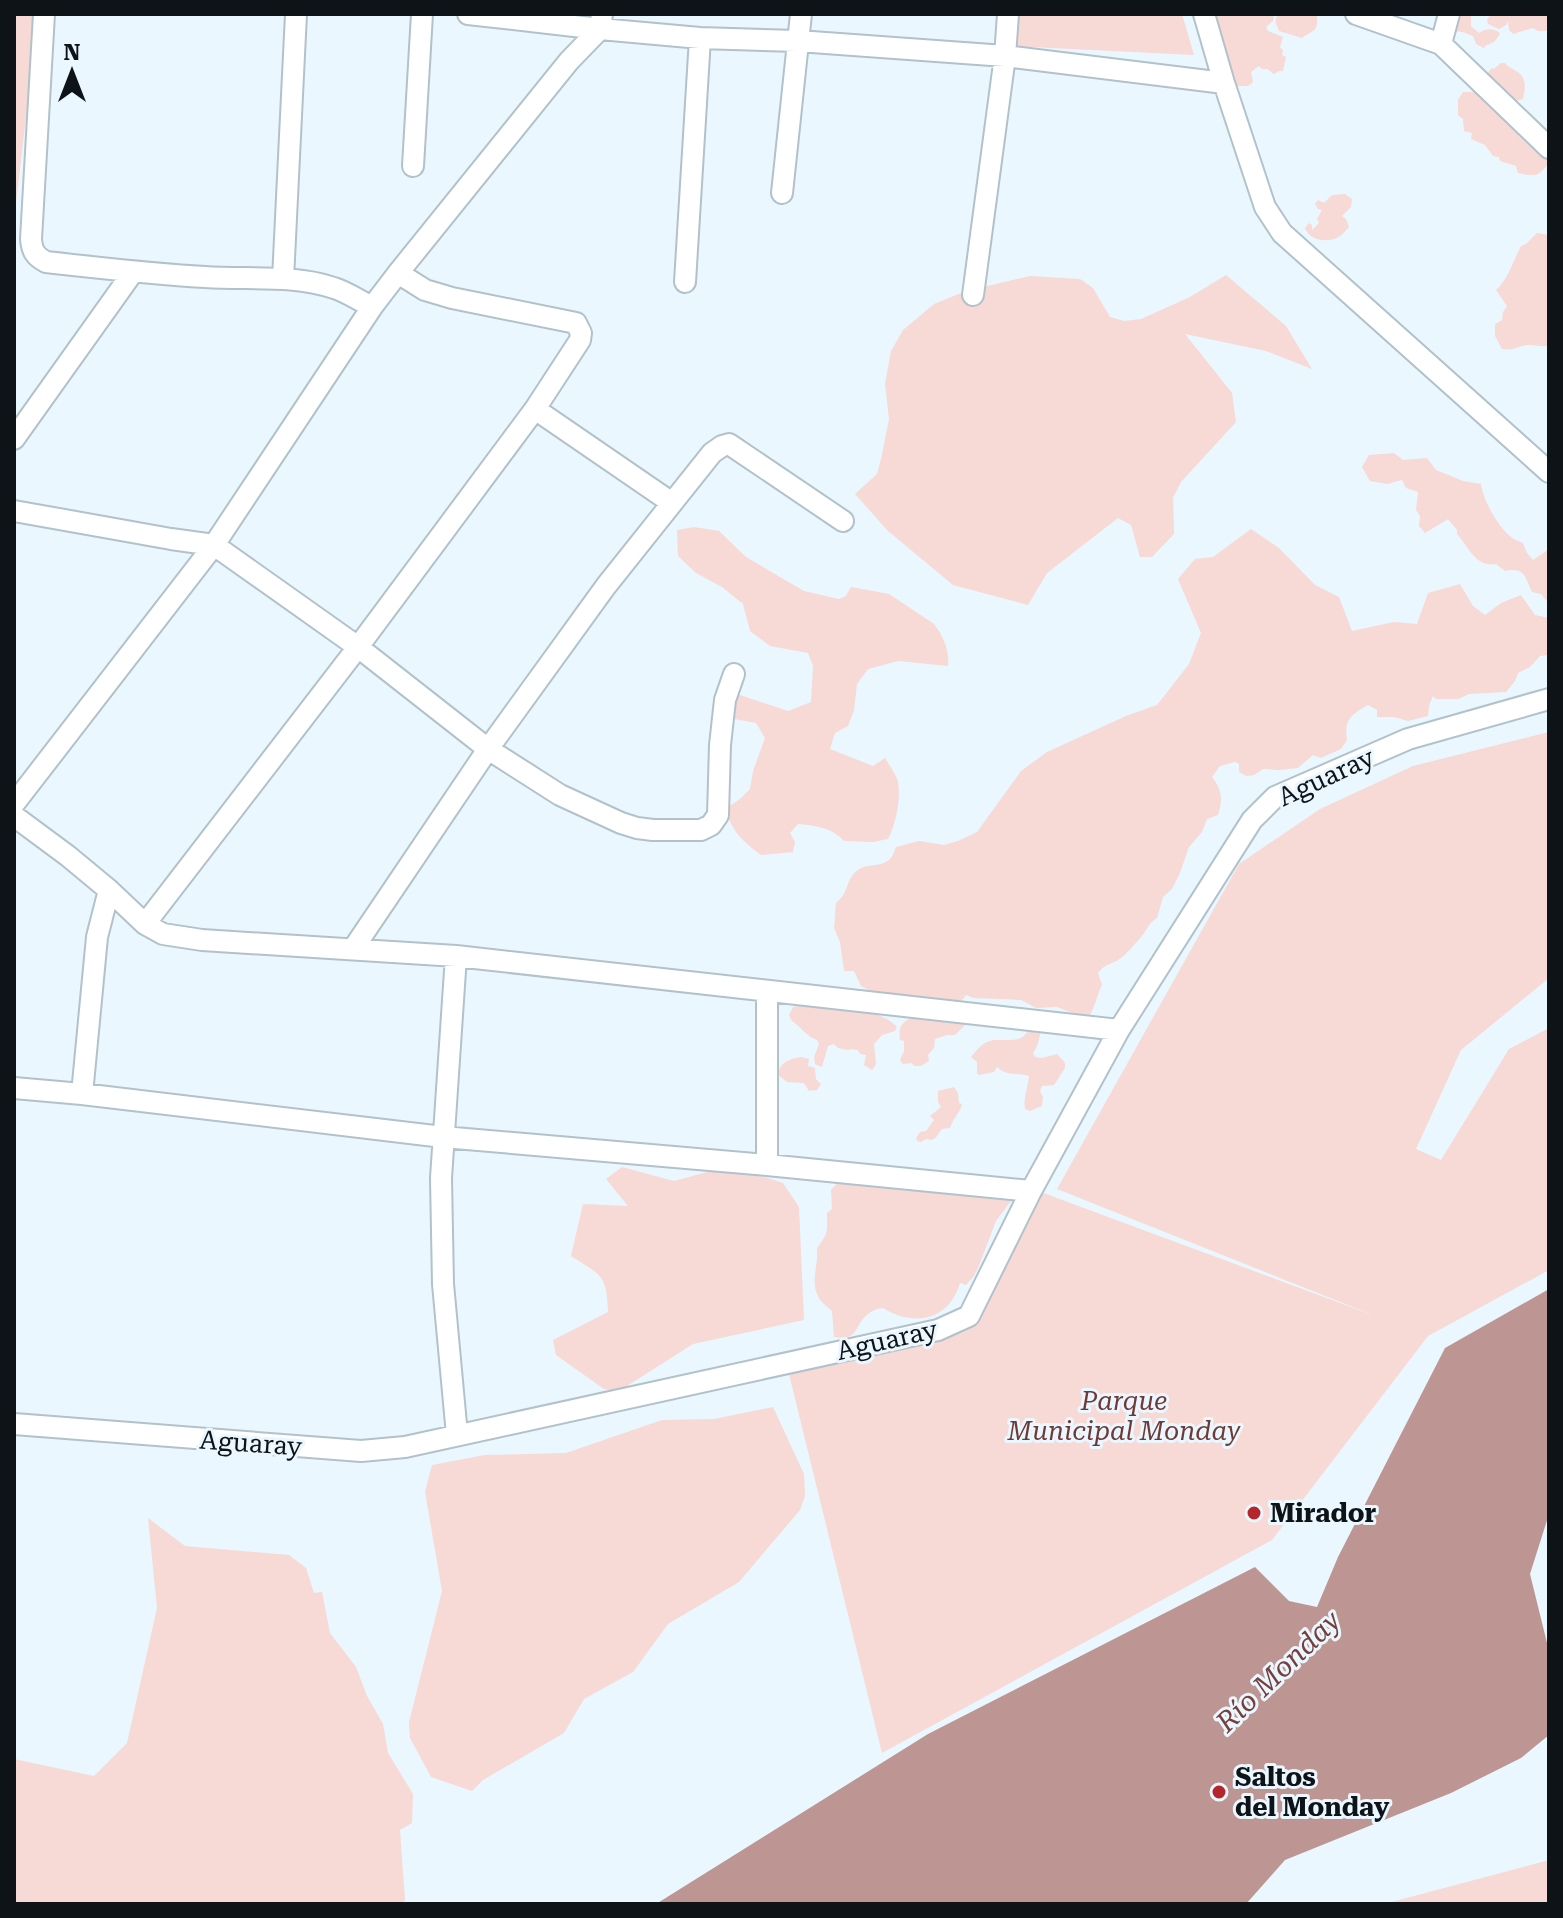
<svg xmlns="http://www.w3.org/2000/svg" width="1563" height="1918" viewBox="0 0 1563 1918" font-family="'Roboto Serif',serif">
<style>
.green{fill:#f7d9d6}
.water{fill:#bd9693}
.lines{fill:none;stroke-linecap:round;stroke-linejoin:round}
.minor-casing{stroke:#b2c2ca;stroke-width:24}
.minor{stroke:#fff;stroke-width:20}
.poi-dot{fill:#b5252c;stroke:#eaf7fe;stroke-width:3}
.labels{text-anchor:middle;stroke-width:6;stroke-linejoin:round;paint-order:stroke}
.street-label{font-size:26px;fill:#0d1316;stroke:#eaf7fe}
.park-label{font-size:26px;font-style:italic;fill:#6f3936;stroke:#eaf7fe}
.poi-label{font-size:26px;font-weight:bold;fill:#0d1316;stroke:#eaf7fe;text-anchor:start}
.water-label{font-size:28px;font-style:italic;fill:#763f3c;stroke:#eaf7fe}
</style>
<rect width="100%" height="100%" fill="#eaf7fe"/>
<path class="green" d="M14 14H38L14 220Z
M1012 14H1182L1194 55 1011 46Z
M1197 14H1274L1273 21 1266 27 1268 31 1283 37 1280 47 1283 50 1282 55 1286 57 1283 71H1279L1274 74 1267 69H1262L1259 66 1251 72 1253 82 1248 86H1239L1234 88Z
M1278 14H1317C1318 33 1315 28 1302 38L1279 31C1276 24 1274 21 1278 14Z
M1455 14H1471V26L1479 33C1487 28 1492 28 1500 33 1497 40 1494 43 1486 45L1484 48 1476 44 1473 36 1463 32 1452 31Z
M1491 14H1549V26L1546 31H1538L1533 28 1513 34 1509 30 1508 21 1506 25 1499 29 1488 24 1487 20Z
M1501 63H1505C1508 67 1512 68 1516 71 1528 78 1525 89 1523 99L1519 100 1514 103 1488 76V72L1492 68 1494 69Z
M1476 89 1547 154 1548 164C1538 178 1533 176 1518 173L1516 166 1500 161 1499 157 1493 156 1485 145 1471 139 1472 133 1464 131 1463 119 1458 115V100L1463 92H1473Z
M1345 194 1352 199 1351 207 1342 216 1346 219 1349 227C1347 229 1341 236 1339 237 1327 243 1310 241 1305 228L1309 223 1312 225V230L1319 223 1317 219 1322 210 1318 209 1315 204 1318 200 1324 203 1332 195Z
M1537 233 1549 235V346C1541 347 1536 345 1528 345 1517 346 1514 351 1502 349L1495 336V324L1502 320 1503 312 1507 306 1496 290C1509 278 1513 261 1521 246L1526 244Z
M1226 275 1286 326 1312 369 1266 351 1185 334 1232 393 1236 422 1181 482 1173 498 1174 534 1152 557H1140L1131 525 1118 518 1047 573 1028 605 953 585 888 531 855 494 877 474 881 459 889 419 885 384 891 351 903 330 934 304 966 291 1030 276 1080 279 1093 288 1110 317 1124 321 1141 319 1190 297Z
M1394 453 1403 460 1427 458 1436 470 1463 481 1481 484C1483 500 1498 527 1511 537 1515 540 1519 541 1523 543L1527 553 1533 560 1549 549V604L1541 594 1532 592C1525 577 1525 567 1505 571L1496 564C1476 568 1468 546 1457 534V530L1448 519 1425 533 1419 526 1420 516 1416 510 1418 492 1406 488 1402 480 1387 484 1370 481 1362 467 1369 455Z
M694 527 719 531 746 557 804 591 839 599 846 596 851 587 889 594 934 624C943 636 950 651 948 666L898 661 868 669 857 684 854 710 848 726 835 733 830 749 873 766 885 758C889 765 896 774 898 782 901 799 896 824 888 839L873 842 844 841C831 827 816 826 798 824L790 833 795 842 793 852 761 855C741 840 733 832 725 809L740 799 750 789 753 771 765 738 756 723 729 718 730 701 740 695 788 711 811 702 813 666 808 653 770 646 750 631 743 604 722 587 696 573 678 556 677 530Z
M1251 529 1279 548 1315 585 1339 597 1352 631 1394 622 1417 624 1428 593 1460 584 1473 606 1485 615 1501 603 1521 595 1535 615 1549 618V655L1540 656 1530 667 1518 673 1515 681 1506 692 1469 694 1458 699H1436L1433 696 1429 706 1428 716 1408 721 1394 717H1377V710L1368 705C1351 715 1344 719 1347 740L1341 749 1321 758 1313 755 1298 768 1279 770 1263 769 1254 775 1246 776 1239 772V764L1235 762 1220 766 1212 777C1222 790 1223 799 1218 815L1207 819 1202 832 1189 847 1180 873 1172 889 1163 897 1157 918C1146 925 1148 930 1140 938 1133 946 1124 958 1114 962 1104 967 1106 964 1098 973L1102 985C1096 997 1095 1009 1087 1019L1057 1007 1036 1008 1021 1000 974 998 966 995 962 1000 958 1002 878 995 861 986 854 971H844L840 942 834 928 836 903C850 892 845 879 858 870 867 863 881 868 890 859 893 856 894 851 896 847L919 841 944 845 958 841 977 832 1021 771 1047 752 1126 716 1157 705 1189 664 1201 633 1178 579 1195 559 1213 557Z
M1549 732V978L1461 1050 1416 1149 1441 1160 1509 1049 1549 1028V1270L1428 1336 1272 1540 882 1753 789 1374 943 1334 975 1317 1038 1191 1378 1317 1057 1189 1239 864 1320 809 1413 766Z
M810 1003C837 1007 878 1007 897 1027L895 1031 882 1035 874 1044 876 1064 872 1070 864 1065 866 1055 860 1054 858 1050 852 1049 848 1050 838 1048 834 1044 828 1046 822 1067 815 1064 814 1057 819 1044 817 1040C806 1036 801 1027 791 1020L789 1015 793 1007Z
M923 1013 947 1021 967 1020V1023L955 1035H947L935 1039 934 1048 928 1055 929 1061 921 1066H915L911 1063 903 1064 900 1060 904 1051V1041L900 1040C897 1020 908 1020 923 1013Z
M1031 1026 1042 1028 1037 1046 1033 1053 1035 1057 1042 1058 1057 1054 1065 1063V1068L1054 1085 1042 1086 1040 1091 1043 1097 1042 1106 1030 1111 1025 1109C1023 1099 1028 1087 1029 1076 1017 1072 1008 1077 997 1067L994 1072 979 1075 977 1073V1062L971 1057C975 1052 980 1046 985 1043 1001 1033 1019 1051 1031 1026Z
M801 1057 809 1059 808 1066 815 1068 816 1079 821 1084 817 1090 809 1091 804 1083 787 1082 778 1075C780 1062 789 1059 801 1057Z
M954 1087 958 1093 959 1103 962 1104C960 1113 953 1118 950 1128L942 1129C937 1135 936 1142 926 1139L921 1142 917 1141 916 1138 920 1132 926 1131 934 1120 930 1116 941 1107 938 1102V1091Z
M730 1166 783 1183 799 1207 804 1320 693 1344 619 1391 604 1389 556 1355 553 1340 608 1312C607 1275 601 1275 571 1256L583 1204 628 1206 606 1179 622 1167 674 1181Z
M844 1176 1008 1193 1011 1201 996 1221 978 1268 974 1276 966 1285 960 1283C949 1321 913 1327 883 1308 858 1311 860 1334 848 1337 843 1339 839 1337 834 1337L832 1311C827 1306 821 1303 818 1296 810 1281 819 1264 817 1248 829 1232 827 1232 827 1213L832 1209 831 1190Z
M773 1407 804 1474 805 1496 800 1510 739 1582 668 1624 633 1672 584 1699 564 1733 483 1780 472 1791 431 1777 410 1738 409 1722 442 1591 425 1492 432 1465 485 1455 566 1453 662 1420 714 1419Z
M148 1518 185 1546 289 1555 306 1568 314 1593 322 1592 330 1633 356 1667 367 1696 383 1724 388 1753 413 1794 412 1823 400 1830 405 1900 402 1904H14V1759L94 1776 127 1743 157 1608Z
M1549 1860V1904H1384Z"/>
<path class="water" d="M1549 1289V1514L1530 1574 1549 1651V1735L1521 1758 1451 1793 1285 1860 1246 1904H656L928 1734 1255 1567 1289 1601 1317 1607 1338 1557 1445 1348Z"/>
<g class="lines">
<defs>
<path id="minor" d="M44 14 31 239C32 251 35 256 46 262 99 268 152 274 205 277 248 280 293 274 334 288 347 292 360 301 372 307
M468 14 600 29 700 38 798 41 1005 56 1224 83
M1204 14 1224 83 1265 207 1282 233 1549 472
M1356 14 1441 44 1549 148
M1441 44 1449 14
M413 166 422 14
M782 193 801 14
M283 279 296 14
M685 282 700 38
M973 295 1005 56 1008 14
M535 409 672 503
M14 439 133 272
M14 511 171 539 214 545 358 647 488 749 560 795 621 823 637 828 653 830H701L711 825 718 815 720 745 725 700 734 674
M14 804 214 545 372 307 398 273 569 61 600 29 602 14
M14 816 68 856 109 890 145 924 163 934 202 940 456 956 1119 1030
M145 924 358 647 535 409 580 340 581 333 576 323 452 298 425 290 398 273
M353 949 488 749 606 586 712 453 722 446 729 444 843 521
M456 956 441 1178 443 1284 457 1435
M14 1088 82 1094 443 1137 767 1165 1031 1191
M82 1094 97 937 109 890
M767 1165V991
M14 1424 361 1451 405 1447 938 1330 969 1316 1031 1191 1119 1030 1252 820 1275 797 1408 739 1549 699"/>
</defs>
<use href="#minor" class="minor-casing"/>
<use href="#minor" class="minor"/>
</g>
<g class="poi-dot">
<circle cx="1254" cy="1513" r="8"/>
<circle cx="1219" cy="1792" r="8"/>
</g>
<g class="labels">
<g class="street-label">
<text transform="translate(1326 777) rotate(-25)" y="9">Aguaray</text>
<text transform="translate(887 1340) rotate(-13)" y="9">Aguaray</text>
<text transform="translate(251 1443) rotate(4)" y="9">Aguaray</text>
</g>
<g class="park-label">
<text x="1124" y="1410">Parque<tspan x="1124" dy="30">Municipal Monday</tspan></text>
</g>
<g class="poi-label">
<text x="1270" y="1522">Mirador</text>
<text x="1235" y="1786">Saltos<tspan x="1235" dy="30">del Monday</tspan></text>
</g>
<g class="water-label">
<text transform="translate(1278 1671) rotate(-44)" y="10">Río Monday</text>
</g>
</g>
<rect width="1563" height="1918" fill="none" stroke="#0d1316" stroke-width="32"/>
<g transform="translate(72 72)" stroke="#eaf7fe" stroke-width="6" paint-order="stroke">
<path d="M0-6L14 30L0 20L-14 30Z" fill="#0d1316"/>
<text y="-12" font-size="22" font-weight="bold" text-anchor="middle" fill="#0d1316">N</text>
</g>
</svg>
